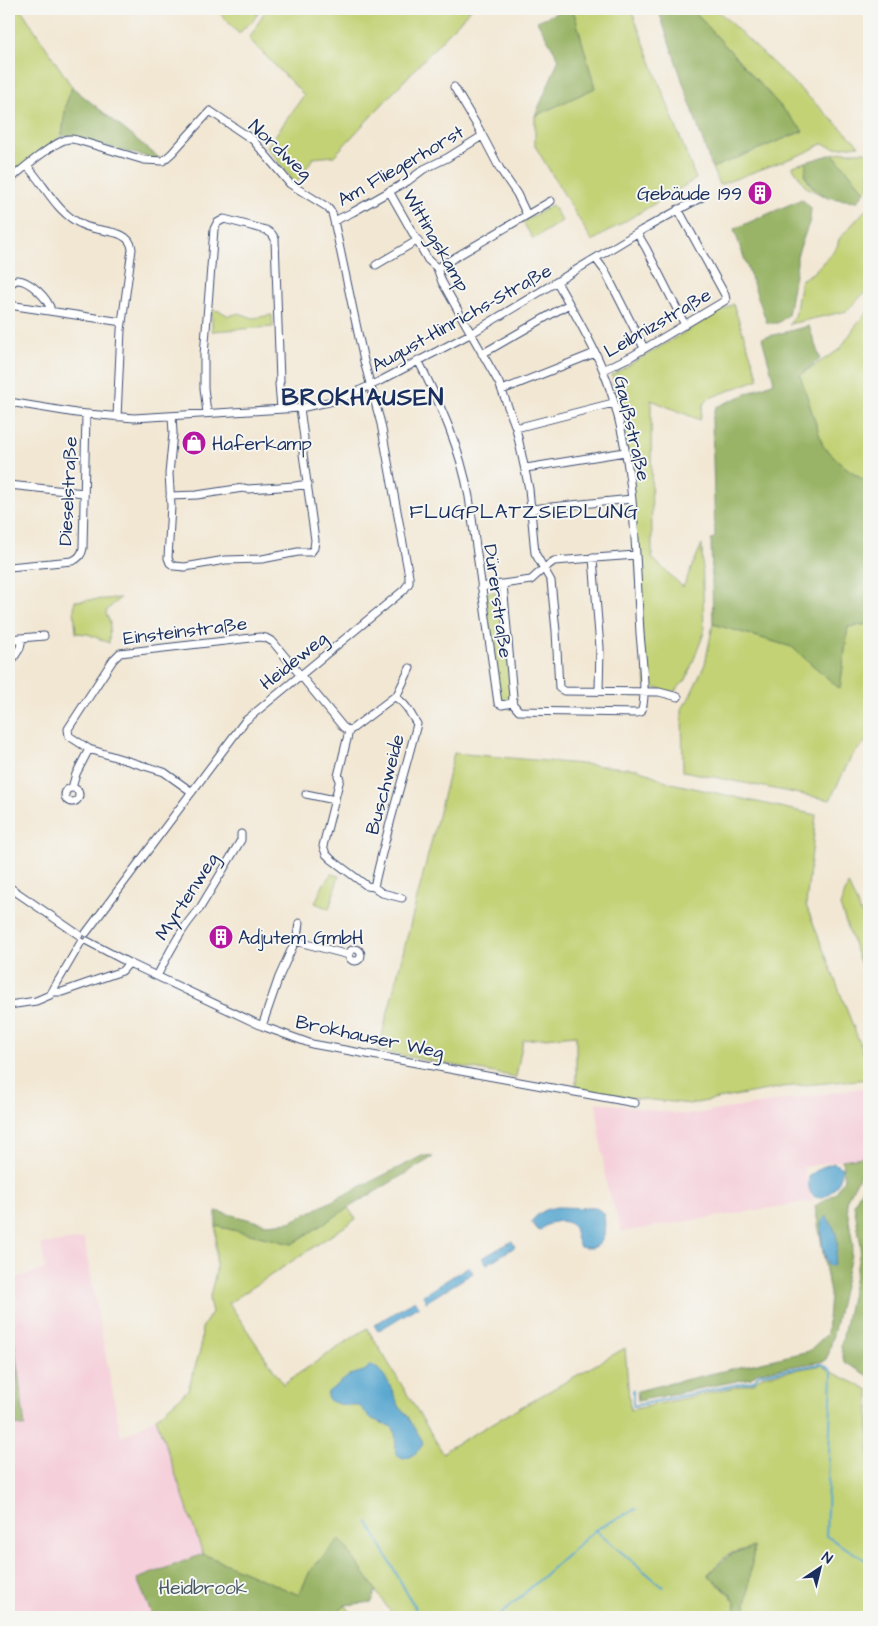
<svg xmlns="http://www.w3.org/2000/svg" width="878" height="1626" viewBox="0 0 878 1626" font-family="'Architects Daughter',sans-serif">
<style>
.built{fill:#f5cfda}
.green{fill:#c2d275;stroke:#6e806a}
.forest{fill:#99b466;stroke:#5a7262;fill-rule:evenodd}
.water{fill:#54a5cf;stroke:#386a96}
.lines{fill:none;stroke-linecap:round;stroke-linejoin:round}
.stream{stroke:#54a5cf;stroke-width:2}
.minor-casing{stroke:#3b4b70;stroke-width:9}
.minor{stroke:#fff;stroke-width:7}
.labels{text-anchor:middle;stroke-width:4;stroke-linejoin:round;paint-order:stroke}
.street-label{font-size:19px;fill:#1b2f5e;stroke:#f6f6f2}
.poi-label{font-size:19px;fill:#1b2f5e;stroke:#f6f6f2;text-anchor:start}
.park-label{font-size:19px;fill:#455864;stroke:#f6f6f2}
.neighbourhood-label{font-size:20px;letter-spacing:1px;fill:#1b2f5e;stroke:#f6f6f2}
.district-label{font-size:24px;font-weight:bold;letter-spacing:1px;fill:#1b2f5e;stroke:#f6f6f2}
</style>
<rect width="100%" height="100%" fill="#f6f6f2"/>
<filter id="ink" filterUnits="userSpaceOnUse"><feTurbulence type="fractalNoise" baseFrequency=".02" numOctaves="2"/><feDisplacementMap in="SourceGraphic" scale="10" xChannelSelector="R" yChannelSelector="G"/><feConvolveMatrix kernelMatrix="1 2 1 2 8 2 1 2 1" color-interpolation-filters="sRGB"/></filter>
<filter id="wash" filterUnits="userSpaceOnUse"><feTurbulence type="fractalNoise" baseFrequency=".0096" numOctaves="4" result="noise"/><feDisplacementMap in="SourceGraphic" scale="20" xChannelSelector="R" yChannelSelector="G"/><feGaussianBlur stdDeviation="1.12" result="paint"/><feColorMatrix in="noise" values="0 0 0 0 0 0 0 0 0 0 0 0 0 0 0 0 0 1.4 0 .05"/><feComposite in="paint" operator="in"/></filter>
<g filter="url(#wash)">
<rect width="100%" height="100%" fill="#f2e7d3"/>
<path class="built" d="M869 1087V1156L803 1167 813 1201 622 1232 606 1183 596 1102 687 1115Z
M84 1239 121 1437 156 1418 203 1554 137 1579 153 1617H9V1423L25 1427 9 1300V1280L45 1269 41 1244Z"/>
<path class="green" d="M9 9H21L72 87 66 104 62 135 9 183Z
M216 9H260L253 21 244 28 239 34Z
M266 9H471L334 156 313 158 296 184 267 147 304 95 249 39Z
M573 9H631L696 179 592 241 535 146V116L595 88Z
M692 9H716L859 145 835 148 822 144 805 153 719 185 712 168 803 131Z
M842 152H866L869 155V187L865 191 833 154Z
M806 162C804 186 812 187 830 199L806 187 792 166Z
M552 205 562 221 533 239 523 222Z
M869 206V288L847 311 789 324 795 316 801 280 814 272 837 247 839 239Z
M733 304 759 379 710 398 703 405 700 420 651 400 652 558 683 587 702 544 704 633 686 680 674 692 646 686 625 434 612 375Z
M212 310 220 311 229 316 239 313 253 318 272 315 273 327 212 331Z
M869 310V484L844 466 823 446 800 375 840 349 857 324Z
M503 591 511 697 504 700 501 699 499 693 485 593Z
M120 598 107 610 106 614 110 622 109 643 88 634 76 633 74 609 75 601Z
M713 624 792 647 840 689 848 627 869 624V738L851 757 830 800 683 771 682 708 688 700 705 664Z
M454 753 638 769 671 783 816 815 806 905 869 1067V1079L783 1087 691 1104 633 1098 576 1088V1035L523 1040 516 1077 378 1051Z
M331 874 339 876 329 909 315 903 323 885Z
M848 884 869 931V988L840 906Z
M348 1208 356 1219 229 1303 283 1384 367 1328 443 1453 449 1448 625 1348 630 1410 754 1383 762 1376 822 1365 830 1371 869 1390V1617H748L745 1613 754 1547 728 1554 707 1575 730 1595 736 1604 734 1617H394L340 1539 311 1569 299 1595 203 1554 156 1418 188 1390 201 1347 202 1328 212 1312 209 1300 216 1271V1226L292 1244Z
M345 1605 355 1617H332Z"/>
<path class="forest" d="M566 9H573L595 88 535 116 559 59 537 21Z
M658 9H692L803 131 712 168Z
M72 87 163 161 62 135 66 104Z
M833 154 865 191 858 201C832 199 820 199 805 176L806 162Z
M802 199 811 208 810 220 797 256V263L788 315 778 323H767L734 229Z
M809 326 820 359 800 375 823 446 844 466 869 484V624L848 627 840 689 792 647 713 624 711 540 715 537 712 420 716 407 774 382 762 338Z
M422 1156 433 1157 348 1208 292 1244 216 1226V1211L267 1224 290 1222Z
M869 1156 865 1166 846 1201 853 1246 829 1353 825 1361 758 1372 751 1378 638 1401 637 1391 809 1351 827 1334 830 1294 815 1206 836 1193 844 1179 842 1160ZM821 1233 833 1266 828 1265 825 1261Z
M869 1174V1376L844 1362 841 1346 861 1246 854 1204Z
M9 1300 25 1427 9 1423Z
M340 1539 376 1590 372 1602 345 1605 332 1617H153L137 1579 203 1554 299 1595 311 1569Z
M754 1547 745 1613 747 1617H734L736 1604 730 1594 708 1575 729 1555Z"/>
<path class="water" d="M834 1163 842 1168C842 1196 804 1214 809 1176L822 1167Z
M557 1207 596 1208 604 1213C606 1232 606 1253 580 1247 576 1240 576 1235 574 1228 571 1220 555 1220 549 1224 545 1225 542 1229 539 1231L531 1222C538 1213 545 1209 557 1207Z
M826 1216C840 1234 839 1246 833 1266L828 1265 823 1249 821 1223Z
M512 1241 515 1247 487 1264 482 1258Z
M469 1266 473 1273 426 1302 423 1295Z
M415 1300 419 1306 378 1331 374 1325Z
M371 1365C392 1373 394 1407 407 1415L422 1440 423 1444C418 1452 412 1457 403 1459L396 1455 395 1432 392 1427 372 1419 358 1405C347 1405 336 1406 327 1398L328 1392 350 1375 364 1371Z"/>
<g class="lines">
<path class="stream" d="M633 1390V1406L754 1381 759 1374 822 1364 830 1369 832 1374 826 1536 869 1562
M368 1522 420 1617
M596 1531 663 1587
M498 1617 595 1530 636 1509"/>
</g>
</g>
<g filter="url(#ink)">
<g class="lines">
<defs>
<path id="minor" d="M454 87 479 129 500 169 517 194 527 215
M27 166C46 186 56 213 83 225 98 233 130 228 132 249L121 330 117 417
M9 181C19 171 52 144 65 140 69 138 73 139 77 140L144 160 163 161 172 153 210 111 253 140 290 184 327 207 332 213 334 221 364 361 381 424 409 576V583L404 590 245 721 86 933
M389 191 428 260 437 268 442 282 499 383 516 428 529 489 535 553 551 581 556 631 559 688 564 691 659 692 678 697
M334 221 353 212 408 181 424 169 447 158 482 136
M637 233 646 248 685 325
M596 259 605 271 644 348
M376 265 418 240
M437 268 551 201
M9 285 16 280C29 279 49 299 51 311
M9 305 122 322
M482 354 569 304
M418 360C441 406 460 447 469 497L498 703 502 705 512 703 519 711 637 713 641 712C648 699 641 649 640 633 635 546 636 452 603 370 591 340 573 311 557 282
M603 370 632 356 726 300 725 295 678 209
M502 390 595 353
M9 402 76 413 134 418 300 408 338 400 378 382 472 333 642 230 702 197
M207 413 204 388V355L214 229 217 223 224 219 266 230 272 234 275 239 280 381 279 384 281 408
M172 416 173 433 169 474 171 506 168 558 170 563 174 566 185 567 225 560 262 559 298 552H311L314 548 315 540 303 454 304 438 300 408
M516 428 613 403
M526 468 625 452
M9 485 84 493
M170 496 197 495 243 488 248 489 295 486 308 484
M531 509 632 499
M593 558 600 648 599 690
M9 567 72 561C78 559 82 555 83 548L86 415
M503 584 513 697 512 703
M481 587 531 580 543 569 554 561 636 555
M9 639 44 636
M9 665 20 648 22 638
M396 697 410 668
M348 730 352 729 394 697C405 701 411 715 417 724 403 779 386 832 374 887
M72 788 76 774 89 749
M65 795a7 7 0 1 1 14 0a7 7 0 1 1-14 0Z
M192 792 164 772 89 749 69 736 68 729 113 660 120 653 260 637 266 638 273 642 343 727 349 731 338 776 340 779 323 846 326 854 331 859 367 886 374 887 382 893 402 898
M306 794 335 800
M9 887 79 935
M87 941 129 963 262 1026 312 1044 635 1103
M295 941 349 955
M349 955a6 6 0 1 1 12 0a6 6 0 1 1-12 0Z
M157 976C169 953 182 927 200 908L241 840V834
M52 992H62L122 971 129 963
M9 1005 36 1001 50 995 81 942
M262 1026 279 977 297 937 299 923"/>
</defs>
<use href="#minor" class="minor-casing"/>
<use href="#minor" class="minor"/>
</g>
</g>
<defs>
<symbol id="building-disc" viewBox="-11 -11 22 22"><circle r="9.5" fill="#b5179e" stroke="#f6f6f2"/><path d="M-4-6H4V6H1V3H-1V6H-4ZM-2.5-4.3h1.7v1.8h-1.7ZM.8-4.3h1.7v1.8H.8ZM-2.5-1h1.7V.8h-1.7ZM.8-1h1.7V.8H.8Z" fill="#fff"/></symbol>
<symbol id="shop-disc" viewBox="-11 -11 22 22"><circle r="9.5" fill="#b5179e" stroke="#f6f6f2"/><path d="M-5-2.5h2.3a2.7 3.5 0 0 1 5.4 0H5L5.5 6h-11ZM-1.5-2.5h3a1.5 2.3 0 0 0-3 0Z" fill="#fff"/></symbol>
</defs>
<g fill-rule="evenodd">
<use href="#building-disc" x="746" y="179" width="28" height="28"/>
<use href="#shop-disc" x="180" y="429" width="28" height="28"/>
<use href="#building-disc" x="207" y="923" width="28" height="28"/>
</g>
<g class="labels">
<g class="street-label">
<text transform="translate(281 149) rotate(43)" y="7">Nordweg</text>
<text transform="translate(400 165) rotate(-30)" y="7">Am Fliegerhorst</text>
<text transform="translate(437 240) rotate(60)" y="7">Wittingskamp</text>
<text transform="translate(461 317) rotate(-29)" y="7">August-Hinrichs-Straße</text>
<text transform="translate(657 322) rotate(-30)" y="7">Leibnizstraße</text>
<text transform="translate(633 428) rotate(77)" y="7">Gaußstraße</text>
<text transform="translate(67 491) rotate(-87)" y="7">Dieselstraße</text>
<text transform="translate(499 601) rotate(82)" y="7">Dürerstraße</text>
<text transform="translate(185 630) rotate(-7)" y="7">Einsteinstraße</text>
<text transform="translate(293 660) rotate(-39)" y="7">Heideweg</text>
<text transform="translate(384 784) rotate(-75)" y="7">Buschweide</text>
<text transform="translate(186 896) rotate(-57)" y="7">Myrtenweg</text>
<text transform="translate(370 1036) rotate(12)" y="7">Brokhauser Weg</text>
</g>
<g class="poi-label">
<text x="742" y="200" text-anchor="end">Gebäude 199</text>
<text x="212" y="450">Haferkamp</text>
<text x="238" y="944">Adjutem GmbH</text>
</g>
<g class="park-label">
<text x="203" y="1594">Heidbrook</text>
</g>
<g class="neighbourhood-label">
<text x="524" y="518">FLUGPLATZSIEDLUNG</text>
</g>
<g class="district-label">
<text x="363" y="405">BROKHAUSEN</text>
</g>
</g>
<rect width="878" height="1626" fill="none" stroke="#f6f6f2" stroke-width="30"/>
<g transform="translate(820 1568) rotate(35)" stroke="#f6f6f2" stroke-width="4" paint-order="stroke">
<path d="M0-4L9 19L0 12L-9 19Z" fill="#1b2f5e"/>
<text y="-8" font-size="14" font-weight="bold" text-anchor="middle" fill="#1b2f5e">N</text>
</g>
</svg>
